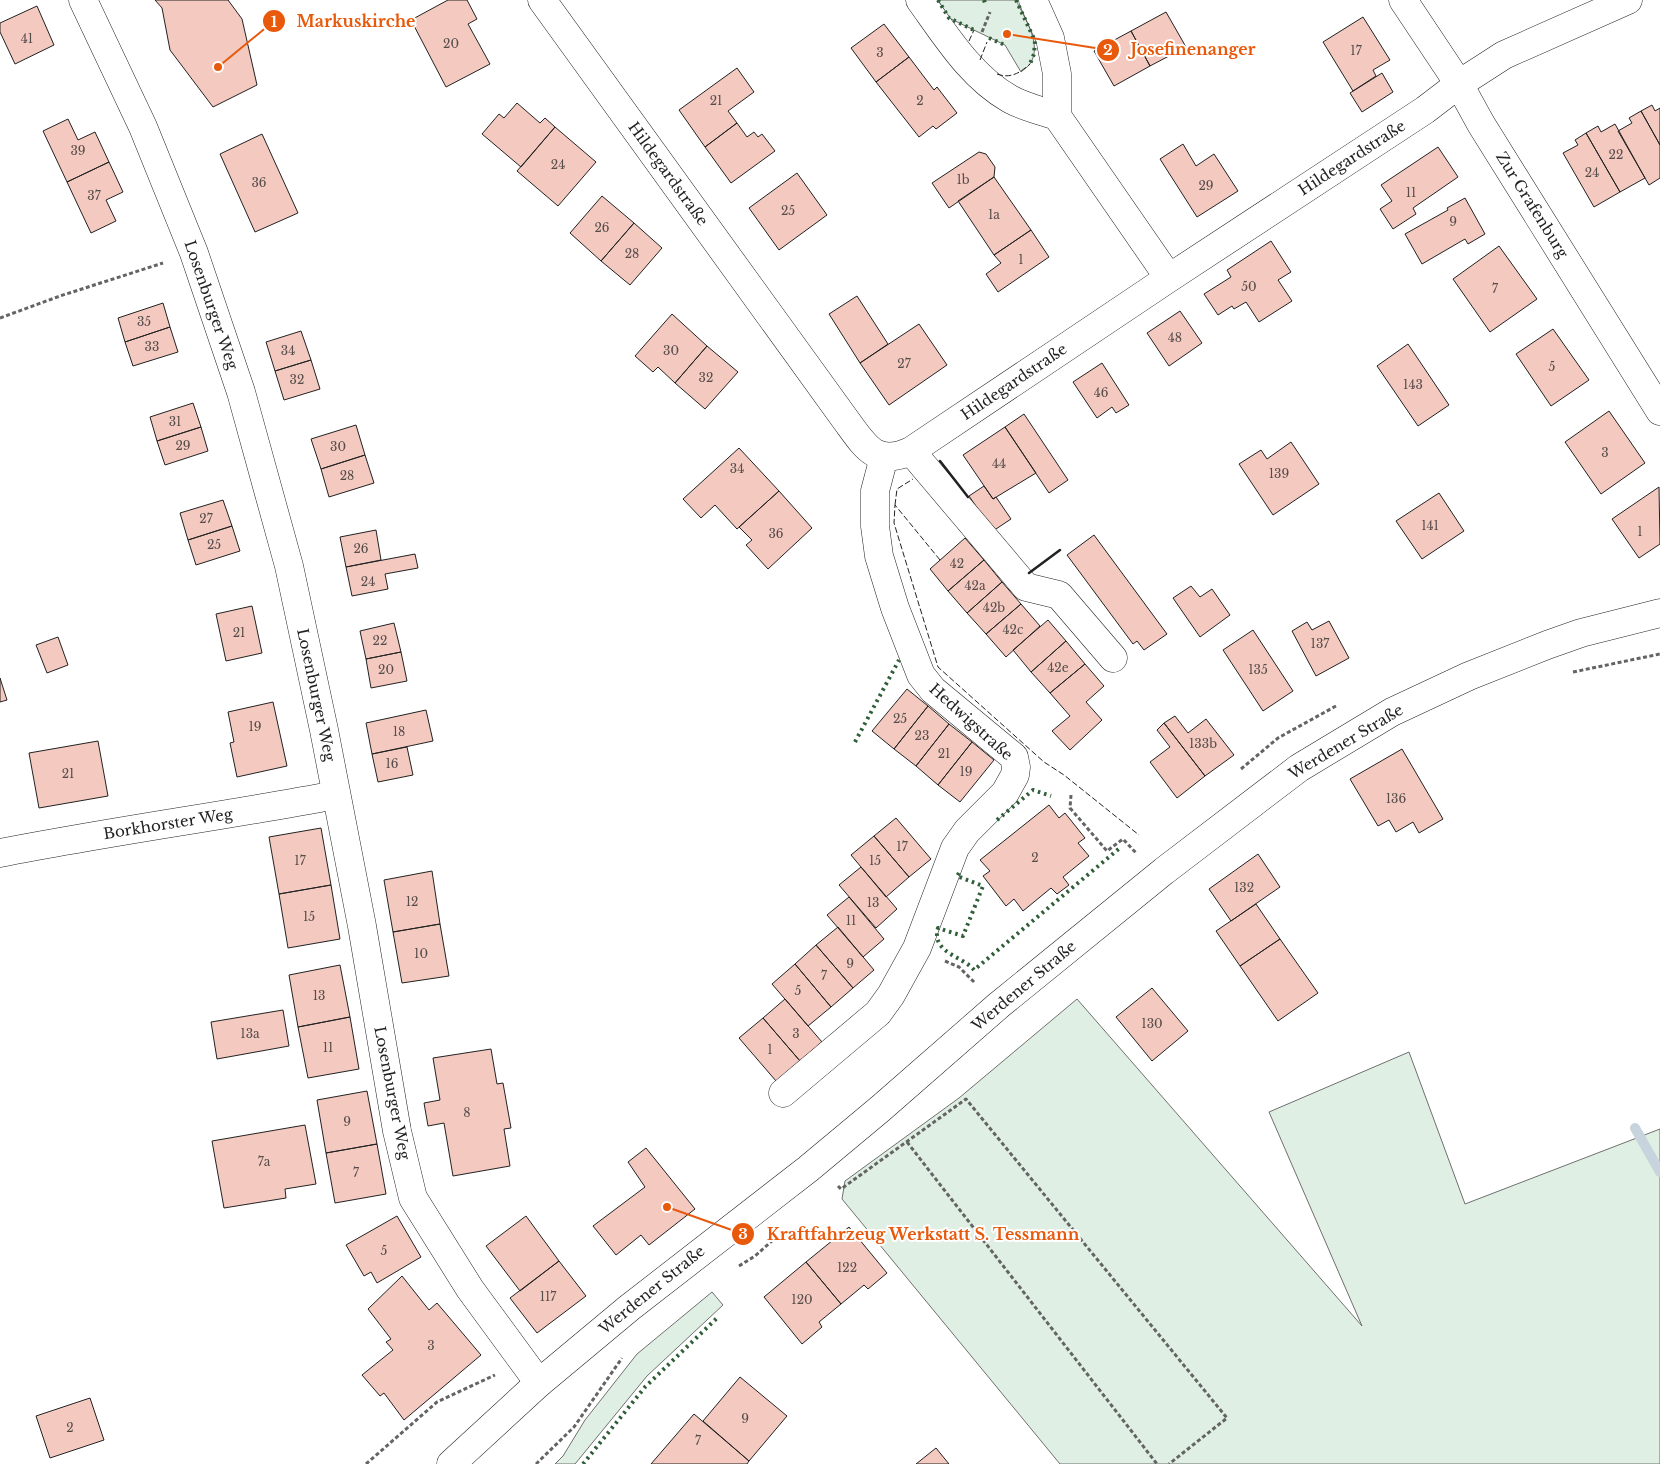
<svg xmlns="http://www.w3.org/2000/svg" width="1660" height="1464" viewBox="0 0 1660 1464" font-family="'Libre Baskerville',serif">
<style>
.green{fill:#e0efe3;stroke:#6f6f6f}
.lines{fill:none;stroke-linecap:round;stroke-linejoin:round}
.stream{stroke:#c7d3dd;stroke-width:10}
.building{fill:#f3c9c0;stroke:#222}
.minor-casing{stroke:#222;stroke-width:29}
.major-casing{stroke:#222;stroke-width:29}
.path{stroke:#646464;stroke-width:3;stroke-dasharray:4 2.5;stroke-linecap:butt}
.minor{stroke:#fff;stroke-width:28}
.major{stroke:#fff;stroke-width:28}
.hedge{stroke:#2f5e38;stroke-width:4;stroke-dasharray:2.5 4;stroke-linecap:butt}
.fence{stroke:#222;stroke-width:1;stroke-dasharray:6 2.5;stroke-linecap:butt}
.wall{stroke:#222;stroke-width:2.5}
.labels{text-anchor:middle;stroke-width:4;stroke-linejoin:round;paint-order:stroke}
.number-label{font-size:12px;fill:#564c4a}
.street-label{font-size:15px;fill:#222;stroke:#fff}
.leader{fill:none;stroke:#e8590c;stroke-width:2}
.callout-dot{fill:#e8590c;stroke:#fff;stroke-width:2}
.mark-label{font-size:15px;text-anchor:middle;font-weight:bold;fill:#fff}
.callout-label{font-size:16px;text-anchor:middle;font-weight:bold;fill:#e8590c;stroke:#fff;stroke-width:4;stroke-linejoin:round;paint-order:stroke}
</style>
<rect width="100%" height="100%" fill="#fff"/>
<path class="green" d="M938 0H1016C1024 18 1043 44 1030 64 1028 67 1024 69 1021 72L1005 45 949 18Z
M1077 999 1362 1326 1269 1112 1409 1052 1465 1204 1660 1129V1464H1060L842 1199 845 1181 959 1098Z
M712 1292 723 1305 647 1376 575 1464H555L563 1456 585 1420 637 1354Z"/>
<g class="lines">
<path class="stream" d="M1635 1128 1660 1172"/>
</g>
<path class="building" d="M155 0H228L242 19 257 85 213 107 170 50 162 8Z
M448 0H467L477 19 468 24 490 64 446 87 411 20Z
M37 6 54 45 15 64 0 32V23Z
M1166 12 1186 47 1150 66 1131 31Z
M1363 17 1390 60 1373 70 1376 76 1353 91 1323 42Z
M884 24 909 57 876 82 851 48Z
M1131 31 1150 66 1114 86 1094 51Z
M909 57 934 90 937 87 957 113 936 129 933 126 919 137 876 82Z
M737 68 754 92 728 111 737 123 705 147 679 110Z
M1382 73 1393 92 1362 112 1350 93Z
M517 103 540 123 545 118 555 127 521 167 482 134 499 114 504 118Z
M1652 105 1655 111 1660 108V145L1641 111Z
M1641 111 1660 145V178L1649 185 1618 131 1632 123 1629 118Z
M68 119 78 140 95 132 109 162 67 182 43 131Z
M737 123 747 137 754 132 758 137 762 134 775 151 731 183 705 147Z
M1615 124 1645 178 1620 192 1586 133 1598 126 1601 132Z
M555 127 596 162 558 206 517 171Z
M1586 133 1620 192 1594 207 1563 153 1578 145 1575 140Z
M262 134 298 213 255 232 220 154Z
M1183 144 1196 166 1214 154 1238 191 1197 217 1160 159Z
M1438 147 1458 177 1413 208 1416 214 1393 229 1380 209 1392 201 1381 185Z
M979 152 986 154 995 167 994 177 949 208 932 183Z
M109 162 123 192 106 200 116 221 91 233 67 182Z
M797 173 827 215 779 250 749 208Z
M994 177 1031 230 994 255 958 201Z
M602 196 634 223 601 261 570 233Z
M1465 198 1485 234 1468 244 1465 239 1422 264 1405 234 1448 210 1447 208Z
M634 223 662 248 630 285 601 261Z
M1031 230 1049 257 998 292 986 274 1001 263 994 255Z
M1271 241 1291 272 1278 280 1292 301 1259 322 1246 302 1234 309 1232 306 1218 315 1204 294 1231 277 1227 270Z
M1499 246 1537 299 1490 332 1453 279Z
M857 296 888 344 860 363 829 314Z
M163 303 170 327 125 342 118 318Z
M1180 311 1202 343 1169 366 1147 333Z
M672 314 707 346 675 383 658 367 653 372 635 356Z
M919 324 947 365 889 405 860 363Z
M170 327 178 352 133 366 125 342Z
M1553 329 1589 380 1551 406 1516 354Z
M301 331 311 360 275 371 266 342Z
M1408 344 1449 405 1418 426 1377 366Z
M707 346 738 372 705 409 675 383Z
M311 360 320 389 284 400 275 371Z
M1102 363 1129 405 1116 413 1112 407 1097 418 1073 382Z
M193 403 201 427 157 441 150 417Z
M1609 411 1645 463 1601 494 1565 442Z
M1024 414 1068 480 1049 493 1005 427Z
M356 425 365 455 321 469 311 439Z
M201 427 208 451 165 465 157 441Z
M1005 427 1036 473 993 499 963 455Z
M1291 442 1319 484 1273 515 1239 464 1261 450 1267 459Z
M739 448 779 491 737 529 715 505 701 518 683 499Z
M365 455 374 483 329 497 321 469Z
M984 486 993 499 996 497 1011 519 993 531 969 496Z
M1659 487 1660 544 1639 558 1612 519Z
M779 491 812 528 768 569 746 545 752 540 739 527Z
M1439 493 1464 531 1422 559 1396 521Z
M223 500 232 526 188 540 180 513Z
M232 526 240 551 196 565 188 540Z
M376 530 381 560 346 567 340 537Z
M1094 535 1167 634 1144 650 1137 641 1133 644 1067 555Z
M965 538 984 560 948 591 930 569Z
M415 554 418 568 385 574 388 589 352 596 346 567Z
M984 560 1002 582 967 613 948 591Z
M1002 582 1021 604 986 634 967 613Z
M1191 586 1200 597 1212 589 1230 615 1200 637 1173 598Z
M1021 604 1040 626 1006 657 986 634Z
M252 606 262 653 226 661 216 614Z
M1048 620 1066 641 1031 672 1013 650Z
M1329 621 1349 658 1316 676 1292 631 1307 622 1312 630Z
M394 623 401 652 366 659 360 631Z
M1253 630 1293 691 1263 711 1223 650Z
M58 637 68 665 47 673 36 645Z
M1066 641 1085 664 1050 693 1031 672Z
M401 652 407 681 371 688 366 659Z
M1085 664 1104 686 1086 702 1102 720 1070 750 1052 731 1070 716 1050 693Z
M0 678 7 700 0 702Z
M907 689 928 706 894 749 872 731Z
M273 702 287 766 237 777 230 743 234 742 228 712Z
M928 706 949 724 916 766 894 749Z
M426 710 433 741 372 754 366 723Z
M1175 716 1188 733 1206 719 1234 755 1205 776 1164 723Z
M1164 723 1205 776 1177 798 1150 762 1170 747 1157 730Z
M949 724 972 742 938 785 916 766Z
M98 741 108 796 39 808 29 753Z
M972 742 994 760 960 802 938 785Z
M407 747 413 775 378 782 372 754Z
M1402 749 1443 819 1419 833 1413 822 1396 832 1389 820 1378 826 1350 779Z
M1049 805 1059 818 1065 813 1085 838 1078 843 1089 856 1063 877 1069 885 1057 894 1051 888 1023 911 1014 899 1006 906 983 876 990 871 980 860Z
M896 818 931 859 909 877 874 836Z
M321 828 331 885 279 894 269 837Z
M874 836 909 877 886 897 851 855Z
M1258 854 1280 887 1231 921 1209 889Z
M861 867 897 909 876 928 839 885Z
M432 871 440 924 393 932 384 880Z
M331 885 340 939 288 948 279 894Z
M849 897 884 939 863 957 827 915Z
M1256 904 1280 939 1240 966 1216 931Z
M440 924 449 976 402 983 393 932Z
M838 927 874 970 853 988 816 945Z
M1280 939 1318 993 1278 1021 1240 966Z
M816 945 853 988 831 1007 795 964Z
M795 964 831 1007 808 1026 772 984Z
M340 965 350 1017 298 1027 289 975Z
M1152 988 1188 1031 1152 1061 1116 1017Z
M785 999 822 1042 800 1061 763 1018Z
M283 1010 289 1046 217 1059 211 1022Z
M350 1017 359 1069 308 1078 298 1027Z
M763 1018 800 1061 776 1081 739 1038Z
M491 1049 497 1084 503 1083 511 1128 504 1129 510 1166 453 1176 444 1123 428 1126 424 1103 440 1100 433 1058Z
M367 1091 377 1144 326 1153 317 1100Z
M305 1125 316 1184 285 1189 286 1198 224 1208 212 1141Z
M377 1144 386 1194 335 1203 326 1153Z
M646 1148 695 1209 649 1245 641 1235 616 1255 593 1226 645 1187 628 1162Z
M397 1216 421 1257 377 1283 371 1272 364 1276 346 1245Z
M526 1216 559 1261 520 1291 486 1246Z
M849 1227 887 1273 868 1289 864 1285 841 1304 806 1262Z
M559 1261 586 1296 537 1333 510 1298Z
M806 1262 841 1304 819 1322 822 1327 802 1344 764 1297Z
M402 1276 429 1310 437 1303 481 1355 404 1420 384 1393 380 1396 362 1375 393 1350 386 1342 391 1339 368 1309Z
M740 1377 787 1416 749 1461 703 1421Z
M90 1398 104 1440 50 1458 36 1416Z
M694 1414 749 1461 747 1464H651Z
M936 1448 949 1464H916Z"/>
<g class="lines">
<defs>
<path id="minor" d="M83 0 143 127 194 253 241 392 289 566 324 730 362 926 397 1131 413 1198 470 1289 539 1383
M542 0 845 419C865 446 875 467 911 451L1169 278 1425 110 1459 84 1504 55 1628 0
M920 0C946 36 971 77 1010 99 1024 107 1042 111 1057 116
M1033 0 1050 38 1057 74V116L1169 278
M1403 0 1459 84 1481 124 1660 411
M911 451 1026 587 1059 595 1113 658
M0 853C112 831 224 816 336 795
M783 1093 878 1013 891 995 917 948 955 848 967 831 1005 793 1015 775 1016 767 1014 757 933 690 921 675 895 608 879 556 875 526V491L884 457"/>
<path id="major" d="M451 1464 539 1383 629 1308 808 1169 880 1109 999 1005 1164 871 1299 768 1392 712 1469 676 1547 645 1581 633 1660 613"/>
</defs>
<use href="#minor" class="minor-casing"/>
<use href="#major" class="major-casing"/>
<path class="path" d="M982 32 990 12
M0 318 60 296 163 263
M1573 672 1660 654
M1241 769 1278 738 1336 706
M1071 795 1070 808 1107 851 1123 839 1137 854
M945 961 959 967 975 983
M907 1142 1157 1464
M838 1186 841 1189 966 1099 1227 1418 1169 1464
M739 1266 755 1256 773 1240
M366 1464 437 1402 495 1375
M536 1464 574 1427 622 1358"/>
<use href="#minor" class="minor"/>
<use href="#major" class="major"/>
<path class="hedge" d="M938 0 949 18 976 31
M984 0 985 3
M1016 0 1035 41 1034 54 1030 64
M989 38 1005 45
M855 742 899 660
M997 820 1033 790 1051 796
M959 873 957 876 983 886 963 936 938 928C931 953 963 956 974 970L1121 847
M583 1464 645 1387 717 1318"/>
<path class="fence" d="M969 41 974 30
M980 60 987 42
M997 74C1010 79 1020 73 1030 64
M895 505 897 489 913 479
M940 560 895 505 894 523 938 667 1044 762 1064 775 1139 835"/>
<path class="wall" d="M940 461 968 497
M1029 573 1060 550"/>
</g>
<g class="labels">
<g class="number-label">
<text x="27" y="43">41</text>
<text x="451" y="48">20</text>
<text x="1356" y="55">17</text>
<text x="880" y="57">3</text>
<text x="716" y="105">21</text>
<text x="920" y="105">2</text>
<text x="78" y="155">39</text>
<text x="1616" y="159">22</text>
<text x="558" y="169">24</text>
<text x="1592" y="177">24</text>
<text x="963" y="184">1b</text>
<text x="259" y="187">36</text>
<text x="1206" y="190">29</text>
<text x="1411" y="197">11</text>
<text x="94" y="200">37</text>
<text x="788" y="215">25</text>
<text x="994" y="219">1a</text>
<text x="1453" y="226">9</text>
<text x="602" y="232">26</text>
<text x="632" y="258">28</text>
<text x="1021" y="264">1</text>
<text x="1249" y="291">50</text>
<text x="1495" y="293">7</text>
<text x="144" y="326">35</text>
<text x="1175" y="342">48</text>
<text x="152" y="351">33</text>
<text x="288" y="355">34</text>
<text x="671" y="355">30</text>
<text x="904" y="368">27</text>
<text x="1552" y="371">5</text>
<text x="706" y="382">32</text>
<text x="297" y="384">32</text>
<text x="1413" y="389">143</text>
<text x="1101" y="397">46</text>
<text x="175" y="426">31</text>
<text x="183" y="450">29</text>
<text x="338" y="451">30</text>
<text x="1605" y="457">3</text>
<text x="999" y="468">44</text>
<text x="737" y="473">34</text>
<text x="1279" y="478">139</text>
<text x="347" y="480">28</text>
<text x="206" y="523">27</text>
<text x="1430" y="530">141</text>
<text x="1640" y="536">1</text>
<text x="776" y="538">36</text>
<text x="214" y="549">25</text>
<text x="361" y="553">26</text>
<text x="957" y="568">42</text>
<text x="368" y="586">24</text>
<text x="975" y="590">42a</text>
<text x="994" y="612">42b</text>
<text x="1013" y="634">42c</text>
<text x="239" y="637">21</text>
<text x="380" y="645">22</text>
<text x="1320" y="648">137</text>
<text x="1058" y="672">42e</text>
<text x="386" y="674">20</text>
<text x="1258" y="674">135</text>
<text x="900" y="723">25</text>
<text x="255" y="731">19</text>
<text x="399" y="736">18</text>
<text x="922" y="740">23</text>
<text x="1203" y="748">133b</text>
<text x="944" y="758">21</text>
<text x="392" y="768">16</text>
<text x="966" y="776">19</text>
<text x="68" y="778">21</text>
<text x="1396" y="803">136</text>
<text x="902" y="851">17</text>
<text x="1035" y="862">2</text>
<text x="300" y="865">17</text>
<text x="875" y="865">15</text>
<text x="1244" y="892">132</text>
<text x="412" y="906">12</text>
<text x="873" y="907">13</text>
<text x="309" y="921">15</text>
<text x="851" y="925">11</text>
<text x="421" y="958">10</text>
<text x="850" y="968">9</text>
<text x="824" y="980">7</text>
<text x="798" y="995">5</text>
<text x="319" y="1000">13</text>
<text x="1152" y="1028">130</text>
<text x="250" y="1038">13a</text>
<text x="796" y="1038">3</text>
<text x="328" y="1052">11</text>
<text x="770" y="1054">1</text>
<text x="467" y="1117">8</text>
<text x="347" y="1126">9</text>
<text x="264" y="1166">7a</text>
<text x="356" y="1177">7</text>
<text x="384" y="1255">5</text>
<text x="847" y="1272">122</text>
<text x="548" y="1301">117</text>
<text x="802" y="1304">120</text>
<text x="431" y="1350">3</text>
<text x="745" y="1423">9</text>
<text x="70" y="1432">2</text>
<text x="698" y="1445">7</text>
</g>
<g class="street-label">
<text transform="translate(1352 158) rotate(-33)" y="5">Hildegardstraße</text>
<text transform="translate(668 174) rotate(54)" y="5">Hildegardstraße</text>
<text transform="translate(1532 205) rotate(58)" y="5">Zur Grafenburg</text>
<text transform="translate(211 305) rotate(71)" y="5">Losenburger Weg</text>
<text transform="translate(1014 382) rotate(-34)" y="5">Hildegardstraße</text>
<text transform="translate(316 695) rotate(78)" y="5">Losenburger Weg</text>
<text transform="translate(971 722) rotate(42)" y="5">Hedwigstraße</text>
<text transform="translate(1346 742) rotate(-31)" y="5">Werdener Straße</text>
<text transform="translate(168 824) rotate(-9)" y="5">Borkhorster Weg</text>
<text transform="translate(1024 986) rotate(-40)" y="5">Werdener Straße</text>
<text transform="translate(392 1093) rotate(79)" y="5">Losenburger Weg</text>
<text transform="translate(652 1290) rotate(-39)" y="5">Werdener Straße</text>
</g>
</g>
<path class="leader" d="M218 67L274 21M1007 34L1108 50M667 1207L743 1234"/>
<g class="callout-dot">
<circle cx="218" cy="67" r="5"/>
<circle cx="1007" cy="34" r="5"/>
<circle cx="667" cy="1207" r="5"/>
<circle cx="274" cy="21" r="12"/>
<circle cx="1108" cy="50" r="12"/>
<circle cx="743" cy="1234" r="12"/>
</g>
<g class="mark-label">
<text x="274" y="27">1</text>
<text x="1108" y="55">2</text>
<text x="743" y="1239">3</text>
</g>
<g class="callout-label">
<text x="356" y="27">Markuskirche</text>
<text x="1193" y="55">Josefinenanger</text>
<text x="923" y="1240">Kraftfahrzeug Werkstatt S. Tessmann</text>
</g>
</svg>
